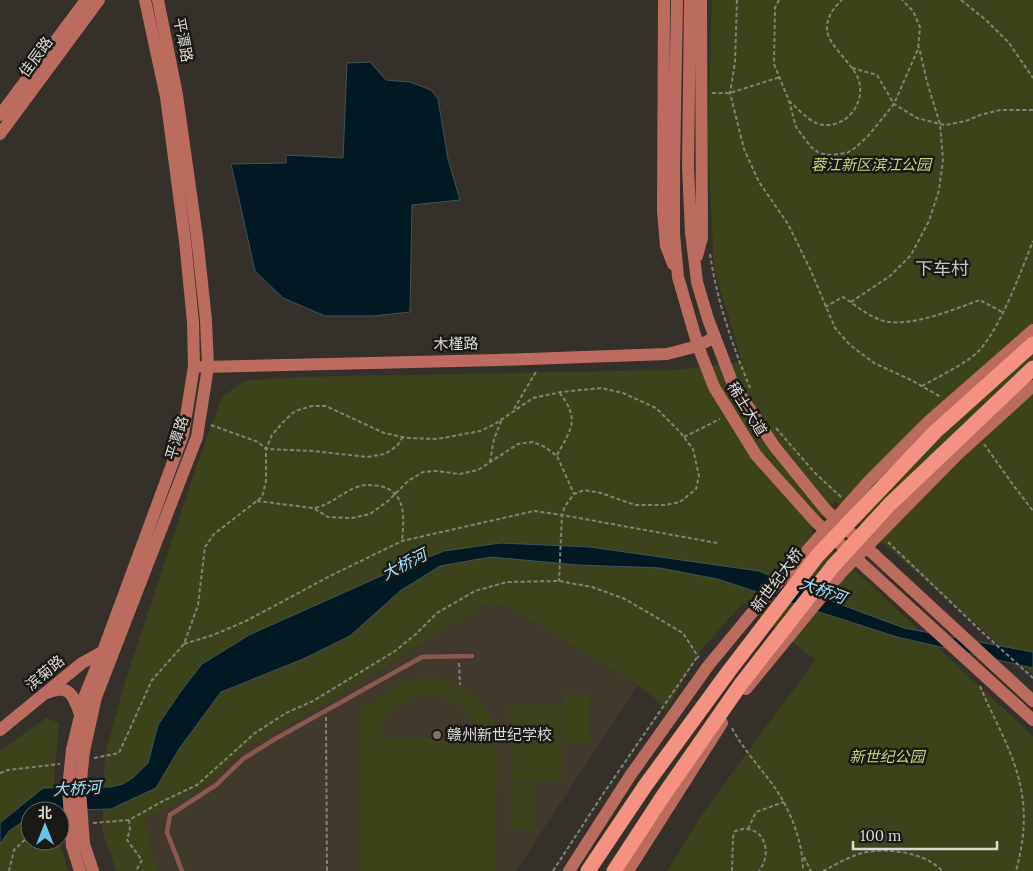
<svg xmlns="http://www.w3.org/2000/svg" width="1033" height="871" viewBox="0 0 1033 871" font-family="Lora,'Noto Sans SC',serif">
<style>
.built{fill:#40392c}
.green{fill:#3c431b;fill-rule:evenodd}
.water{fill:#001922;stroke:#425358}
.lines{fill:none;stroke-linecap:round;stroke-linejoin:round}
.path{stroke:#84817b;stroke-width:2;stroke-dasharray:4 2.5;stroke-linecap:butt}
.lane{stroke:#8b5850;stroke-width:4.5}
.secondary{stroke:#bc6b5f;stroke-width:12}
.secondary-bridge{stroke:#bc6b5f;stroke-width:12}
.highway-bridge{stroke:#f49181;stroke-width:15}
.education-dot{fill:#8d6e63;stroke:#1b1916;stroke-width:2}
.labels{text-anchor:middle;stroke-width:5;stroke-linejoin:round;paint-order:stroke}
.street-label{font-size:15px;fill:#dcdad5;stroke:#1b1916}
.park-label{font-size:15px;font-style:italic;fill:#c5d877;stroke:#1b1916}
.poi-label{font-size:15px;fill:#dcdad5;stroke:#1b1916;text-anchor:start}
.water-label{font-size:16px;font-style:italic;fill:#a1e3fc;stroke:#1b1916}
.quarter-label{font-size:18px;fill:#c7c3ba;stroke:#1b1916}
</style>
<rect width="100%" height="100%" fill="#35312a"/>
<path class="built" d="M490 602 505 605 638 685 516 871H158L153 854 145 818 207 784 247 747 290 724Z"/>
<path class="green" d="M712 0H1033V674L835 501 810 529 1033 736V871H667L703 813 815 660 743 603 701 650 667 709 638 685 505 605 490 602 290 724 247 747 207 784 145 818 153 854 158 871H116L102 830 105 754 126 679 198 462 222 397 244 381 300 377 673 370 742 362 714 268 708 143Z
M423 677C461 678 495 702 497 743L496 871H360V704H374C387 689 404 680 423 677ZM428 695C454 698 473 711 479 738H378C381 713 403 697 428 695Z
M564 695H589V742L564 743Z
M562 704V742H511L510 705Z
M46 718 59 723 54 779 56 811H30V841H59L68 871H0V751Z
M511 743H562V781H511Z
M511 783H536V830H511Z"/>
<path class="water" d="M370 62 386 80 410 82 431 90 438 99 448 159 460 200 412 205 410 312 373 316H325L283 298 255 271 231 164 286 163V155L343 158 347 63Z
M500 543 590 547 759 571 834 602 904 628 1033 652V668L897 637 717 579 660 568 578 565 491 557 440 566 400 591 350 636 303 659 221 692 179 749 156 788 111 809 30 811V817L9 831 0 844V823L43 788 111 787 123 784 134 777 148 763 158 725 181 691 202 664 249 635 381 576 444 551Z"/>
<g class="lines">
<path class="path" d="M737 0 735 62 730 93 744 149 759 182 788 224 811 271 835 328 850 345 874 363 911 380 941 397
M779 0 775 8 774 64 789 101 796 127 811 147 819 153 830 155 847 153 855 148 868 136 894 104 918 49 920 27 913 11 902 0
M961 0 986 20 1009 43 1033 78
M852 68 877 75 894 104 917 118 940 124 946 125 966 121 980 115 1000 110H1033
M712 93H730L780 77
M789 101C797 108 807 119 816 123 843 133 868 104 858 78 852 63 828 45 827 30 826 18 834 7 842 0
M710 254C717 301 732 344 750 388
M851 302 890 276 911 255 929 221 939 190 943 160 940 124 927 82 919 47
M825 307 843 297C854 304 864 313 876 318 902 332 954 309 980 300L1002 312
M922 386C938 377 957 368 972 357 997 339 1021 271 1033 241
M514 409 537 370
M211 425 258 442 266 449 314 451 367 457 385 454 397 446 403 437
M776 428 814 472 841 497
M684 437 720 419
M984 444 1011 482 1033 511
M557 455C572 428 580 419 559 392
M490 462 494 439 502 419
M257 501 313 508 328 517 352 518 370 514 388 501 408 481 423 472 435 471 460 474 478 470 518 444 533 442 545 447 557 456 574 494
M315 508C332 504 341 493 357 487 365 484 371 485 380 486 407 492 404 519 402 541
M888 542 982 632 1033 678
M184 644 213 635 246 621 330 576 402 541 534 511 562 515 717 543
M459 663 460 685
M980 686C988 706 998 724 1006 743 1026 788 1029 823 1016 871
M326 717 327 871
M732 728C743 749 759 766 773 785 790 809 803 841 803 871
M94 758 119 753 152 680 184 644 198 605 205 547 214 534 262 497 266 481V449L272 435 285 420 295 411 312 406H326L384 433 408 438 437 439 480 431 495 424 533 398 561 392 601 388 623 393 656 408 680 432 693 449 699 476 696 489 680 502 665 505H635L601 493 584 490 574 494 565 506 562 515 559 581
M0 773 8 770 60 764
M129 820 130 829 127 840 142 860 136 871
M93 823 129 820 163 801 197 785 255 733 286 713 313 701 395 651 416 634 437 613 475 591 507 582 559 581 592 587 625 599 683 633 699 658
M748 829 756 812 784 802
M804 857 811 871
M9 871 14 850 30 835
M553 871 603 794 698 656
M732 871 733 837 735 831C763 821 774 852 759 871
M823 871C835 865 848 857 862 853 885 847 926 852 942 871"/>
<path class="lane" d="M182 871 167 832 170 815 216 785 243 759 275 739 422 657 472 656"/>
<path class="secondary" d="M664 0 663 211 666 246 673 264
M677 1 674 167V234L678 277 698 346 714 387 756 455 815 521 1033 720
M690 1 688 167 691 232 697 282 708 319 732 382 774 446 826 510 1033 701
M0 115 86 0
M0 134 99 0
M697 256 702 238 701 0
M202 367 498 360 667 354 698 346 715 337
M47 693C69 684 73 694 80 714
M0 730 82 663 104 651
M72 750 85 695 103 651 183 435 194 366 193 322 185 241 166 97 145 0
M84 751 96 697 197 437 208 367 206 320 197 237 177 95 158 0
M84 844 93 871
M72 846 80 871"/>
<path class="secondary-bridge" d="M746 689 842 572 958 454 1033 386
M72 750 68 788 72 846
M84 751 80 790 84 844
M569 871 630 776 708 666 756 608 869 481 929 421 1033 330
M628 871 722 723"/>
<path class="highway-bridge" d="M588 871 645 786 729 671 818 555 935 432 1033 344
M614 871 663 796 741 684 833 566 890 504 1033 368"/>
</g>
<circle class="education-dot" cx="437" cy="735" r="5"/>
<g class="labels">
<g class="street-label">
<text transform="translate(183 40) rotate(79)" y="5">平潭路</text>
<text transform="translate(36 57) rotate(-54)" y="5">佳辰路</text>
<text transform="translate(456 344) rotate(-1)" y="5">木槿路</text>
<text transform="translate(747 409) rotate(58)" y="5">稀土大道</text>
<text transform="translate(177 438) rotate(-73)" y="5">平潭路</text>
<text transform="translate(777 580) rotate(-53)" y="5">新世纪大桥</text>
<text transform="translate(45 673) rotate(-40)" y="5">滨菊路</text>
</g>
<g class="park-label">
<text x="871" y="170">蓉江新区滨江公园</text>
<text x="887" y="762">新世纪公园</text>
</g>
<g class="poi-label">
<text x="447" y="740">赣州新世纪学校</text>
</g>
<g class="water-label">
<text transform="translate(404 564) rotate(-27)" y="6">大桥河</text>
<text transform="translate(823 590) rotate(20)" y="6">大桥河</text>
<text transform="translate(77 788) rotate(-3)" y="6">大桥河</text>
</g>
<g class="quarter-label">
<text x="942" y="275">下车村</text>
</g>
</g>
<g transform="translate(45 826)"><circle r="24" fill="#1b1916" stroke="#686662"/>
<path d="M0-4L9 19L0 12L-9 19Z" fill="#65c5ee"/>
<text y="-8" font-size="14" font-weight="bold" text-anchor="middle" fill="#dcdad5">北</text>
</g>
<path d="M853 841v8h144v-8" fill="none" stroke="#dcdad5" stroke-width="2.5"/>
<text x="860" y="841" font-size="15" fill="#dcdad5" stroke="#1b1916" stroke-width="4" paint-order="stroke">100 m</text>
</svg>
